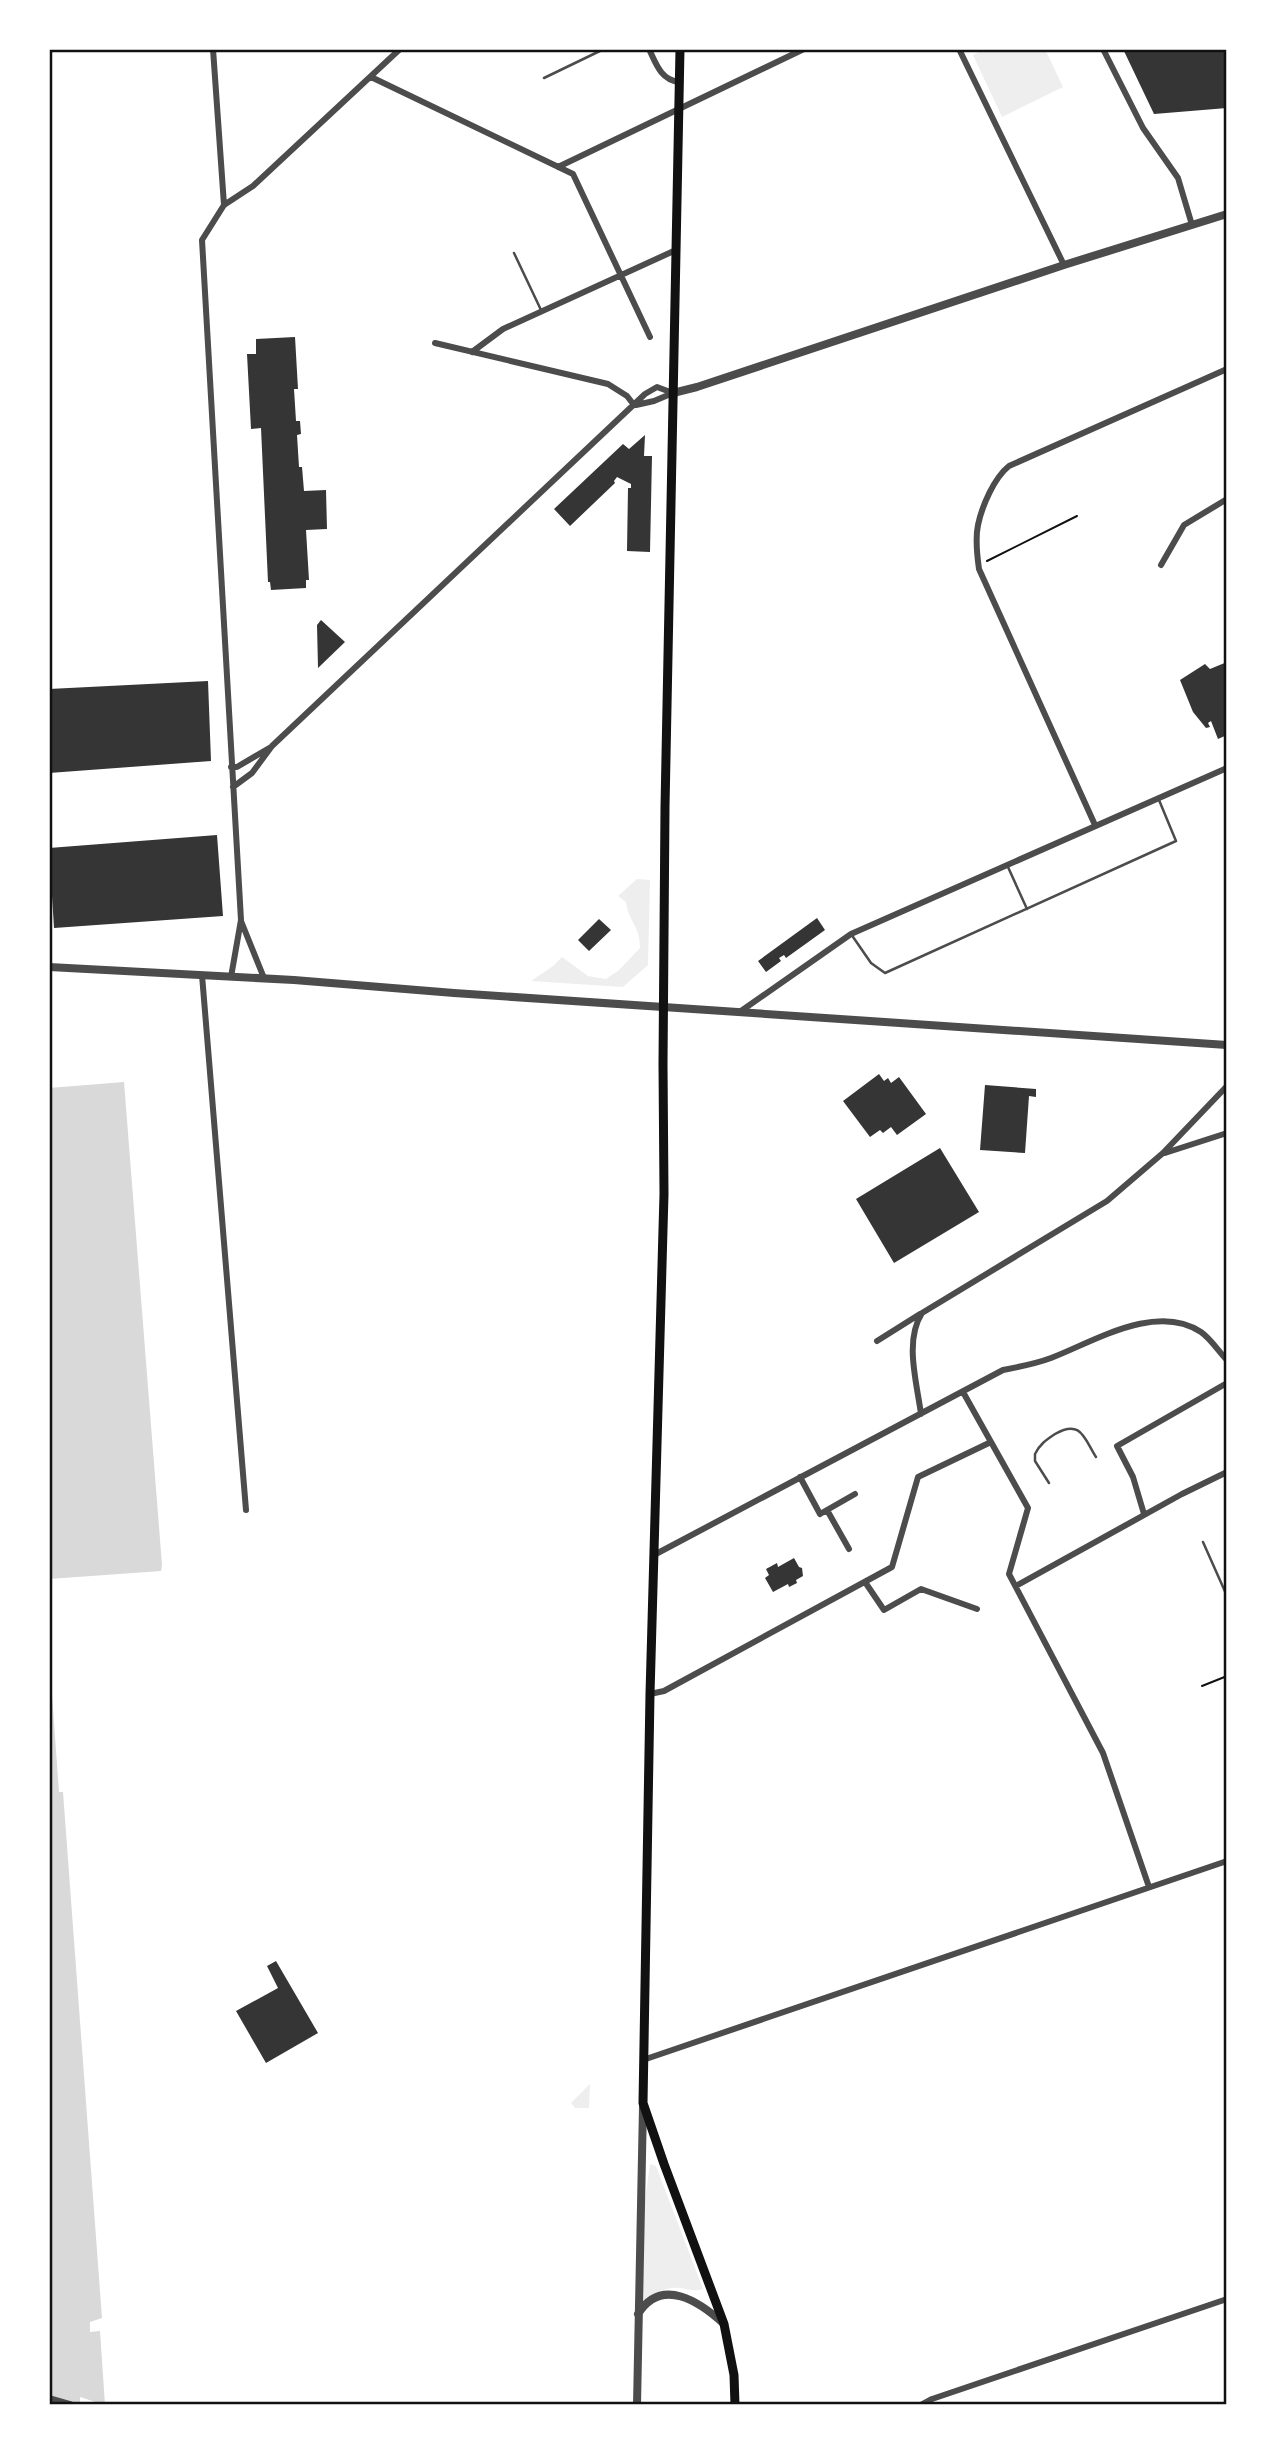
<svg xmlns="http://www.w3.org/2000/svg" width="1276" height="2454" viewBox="0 0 1276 2454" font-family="'Source Serif 4',serif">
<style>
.green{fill:#eee}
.water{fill:#d9d9d9}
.building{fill:#353535}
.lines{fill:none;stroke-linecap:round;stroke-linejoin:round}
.path{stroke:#111;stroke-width:2}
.service{stroke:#4c4c4c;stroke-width:2.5}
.minor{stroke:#4c4c4c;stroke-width:6}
.tertiary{stroke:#4c4c4c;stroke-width:8}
.secondary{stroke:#111;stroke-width:9}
.neatline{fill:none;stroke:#111;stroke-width:2.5}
</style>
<rect width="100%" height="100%" fill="#fff"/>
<path class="green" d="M986 49H1045L1063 87 1002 117 973 55Z
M637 879 650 880 648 965 623 987 531 981 553 966 562 957 588 976 606 979 619 970 640 948C640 925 628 921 626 902L618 896Z
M590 2084 589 2108H575L571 2103Z
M650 2164 656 2166 703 2289C695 2292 688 2289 680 2288 664 2286 650 2295 640 2307L643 2215Z"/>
<path class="water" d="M124 1082 162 1565 161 1571 49 1579V1088Z
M52 1695 59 1792H63L102 2318 90 2322V2332L100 2331 105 2405 80 2397V2405H49V1696Z"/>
<path class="building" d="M1123 49H1227V108L1154 114Z
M295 337 298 389H294L296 421H300L301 434 297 435 299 467H302L304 491 326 490 327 529 306 530 309 580H306V588L271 590 270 582H268L261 428 251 429 247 354H256V339Z
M645 435 644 456H652L650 552 627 551 628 488H631V484L617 477 614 481 615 483 570 526 554 509 623 444 629 449Z
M321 620 345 642 318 668 317 625Z
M1227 662V735L1218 739 1211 721 1208 723 1210 727 1206 728 1193 712 1180 680 1205 664 1210 669Z
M208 681 211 761 49 773V689Z
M217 835 223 916 54 928 49 848Z
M817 918 825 930 786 958 784 955 779 958 781 961 766 972 758 961Z
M599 919 611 930 589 951 578 940Z
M879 1074 884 1081 888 1078 891 1083 899 1077 926 1114 897 1135 891 1127 883 1133 880 1130 870 1137 843 1101Z
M985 1085 1036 1089V1097L1029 1096 1025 1153 980 1150Z
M940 1148 979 1212 894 1263 856 1199Z
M794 1558 799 1567 802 1568 803 1576 796 1580 797 1583 789 1587 788 1584 773 1592 765 1578 769 1575 766 1569 777 1563 778 1567Z
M276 1961 318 2033 266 2063 236 2011 278 1988 267 1966Z"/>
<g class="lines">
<path class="path" d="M987 561 1077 516
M1202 1686 1227 1676"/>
<path class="service" d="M544 78 604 49
M514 253 541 310
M1008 867 1027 909
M851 934 871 963 885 973 1176 841 1159 800
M1049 1483 1035 1461V1454C1040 1444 1046 1440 1055 1434 1081 1419 1084 1438 1096 1457
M1203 1542 1227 1596"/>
<path class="minor" d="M213 49 224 205
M649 49C656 64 661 80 679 82
M959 49 1064 265
M1103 49 1143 128 1178 178 1192 225
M371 77 573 174 650 337
M558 167 804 49
M435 343 608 384 627 396 634 405
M472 352 503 329 676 250
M636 405 654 401 673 393
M1161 565 1184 525 1227 499
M231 767H237L271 747
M233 787 252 773 272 746 645 394 657 387 673 393
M1095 825 979 569C977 555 975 539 978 525 982 506 994 478 1009 466L1227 369
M241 921 264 978
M202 975 246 1510
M231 977 241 920 202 240 224 205 253 186 400 49
M741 1011 851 934 1227 768
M1165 1153 1227 1133
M877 1341 920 1314
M963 1392 1028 1508 1009 1574 1103 1753 1149 1887
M921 1414C917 1383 904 1341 922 1313L1107 1201 1163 1153 1227 1086
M800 1477 820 1514 855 1494
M827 1510 849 1549
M1144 1514 1133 1477 1117 1446 1227 1383
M654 1555 1003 1370C1019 1367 1035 1364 1051 1358 1093 1342 1156 1302 1201 1332 1211 1339 1219 1352 1227 1360
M865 1582 884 1610 921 1589 977 1609
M1016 1586 1182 1494 1227 1472
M650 1694 664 1691 892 1567 918 1477 991 1442
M643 2060 1227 1861
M921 2405 932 2399 1227 2299"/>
<path class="tertiary" d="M673 393 697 387 1064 265 1227 214
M49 967 294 980 454 993 1227 1045
M638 2314C662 2276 700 2302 724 2324
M49 2399 70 2405
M637 2405 643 2106"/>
<path class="secondary" d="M680 49 665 807 663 1064 664 1194 650 1694 643 2103 664 2164 724 2324 734 2375 735 2405"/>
</g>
<rect width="1276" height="2454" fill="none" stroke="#ffffff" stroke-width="102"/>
<rect x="51" y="51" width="1174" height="2352" class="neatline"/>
</svg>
